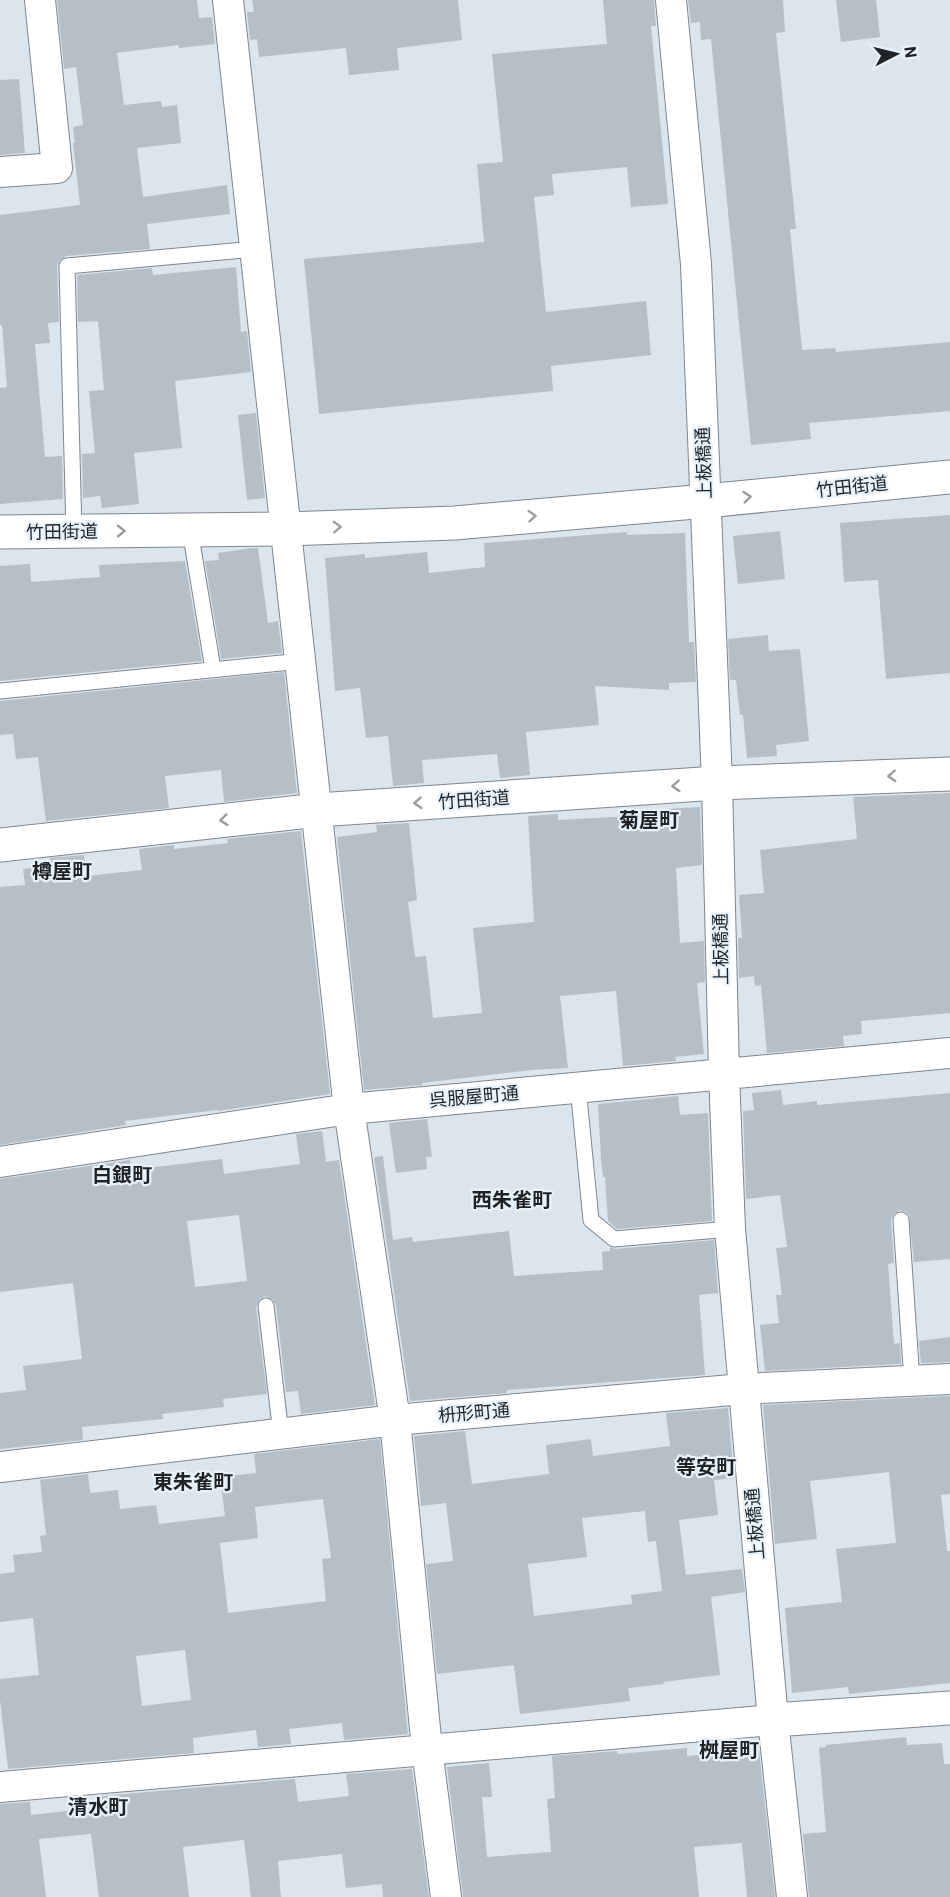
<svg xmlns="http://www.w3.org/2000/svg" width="950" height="1897" viewBox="0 0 950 1897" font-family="Roboto,'Noto Sans JP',sans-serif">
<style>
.building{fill:#b5bfc8;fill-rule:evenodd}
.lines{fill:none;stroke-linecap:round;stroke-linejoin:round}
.lane-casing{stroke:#7e878f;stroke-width:17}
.street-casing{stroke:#7e878f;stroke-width:32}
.secondary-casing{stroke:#7e878f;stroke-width:35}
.lane{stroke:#fff;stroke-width:15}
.street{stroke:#fff;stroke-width:30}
.secondary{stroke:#fff;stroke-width:33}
.oneway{stroke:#9a9c9d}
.labels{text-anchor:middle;stroke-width:4.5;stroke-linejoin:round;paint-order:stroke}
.street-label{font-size:18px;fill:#1f2326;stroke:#e8f2fb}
.neighbourhood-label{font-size:20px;font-weight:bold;fill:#1f2326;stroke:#e8f2fb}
</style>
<rect width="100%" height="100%" fill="#dbe5ee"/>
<path class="building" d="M57 0H197L199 18 212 17 215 44 179 48 178 45 117 53 124 105 161 101 162 107 177 105 181 143 137 148 143 197 227 185 230 214 147 224 150 249 66 256 59 261 57 266 59 322 48 323 50 343 35 344 45 457 62 456 63 499 0 504V388L7 387 2 325H0V215L80 205 73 143H75L73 127 83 125 76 67 64 69Z
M252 0H458L462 40 397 48 399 70 349 75 346 48 259 57 257 39 250 40 247 12H254Z
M603 0H654L656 26H651L668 204 631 207 627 167 552 174 554 195 534 197 546 312 646 301 651 355 551 366 553 391 319 414 304 259 484 242 477 164 503 162 492 54 607 44Z
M688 0H783L785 32 776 33 796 229H790L802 350 835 348 836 352 950 342V411L809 423 811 439 751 445 711 39 701 40 700 22 691 23Z
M836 0H876L880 37 841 42Z
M19 79 25 153 0 155V80Z
M236 267 241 332 247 331 251 372 175 381 182 448 134 453 139 504 102 508 100 496 83 498 82 454 95 453 89 391 104 390 98 321 78 322 77 275 152 268 153 275Z
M256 413 265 498 247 500 238 415Z
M950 515V673L886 679 878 580 844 582 840 523Z
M780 531 785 579 738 584 733 536Z
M627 532V535L685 533 689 642H694L696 682 669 683V690L595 686 599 725 526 732 530 775 500 778 497 754 422 760 424 783 393 786 388 736 366 738 360 688 335 691 325 558 365 554V558L427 552 429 573 485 567 484 543Z
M251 548H258L268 623 278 621 282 653 221 659 205 561 219 560 218 553Z
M185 561 202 661 0 681V566L30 564 31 582 100 577 99 565Z
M768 635 769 651 800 649 809 741 776 745 777 756 747 758 743 715H740L736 680H730L728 639Z
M284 672 297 793 224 802 221 770 165 776 169 808 46 821 38 757 16 759 13 734 0 735V701Z
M950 793V1013L861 1021 862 1034 843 1036 844 1046 767 1053 761 985 755 986 754 976 739 978 738 938H742L739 895 764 893 760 850 857 839 853 797Z
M700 807 702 865 676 868 680 943 704 941 705 982 697 983 704 1054 675 1057 676 1061 623 1066 616 991 560 996 568 1068 532 1070 422 1083V1085L364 1090 337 837 377 832 376 825 409 823 417 900 408 902 415 957 426 956 433 1018 482 1013 473 928 534 922 528 816 558 814V820L631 816V811Z
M301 831 330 1094 218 1111V1110L125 1121 126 1125 0 1145V887L25 885 23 869 51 866 50 858 84 855 87 876 142 870 139 849 174 845V849L228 843 227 839Z
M781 1090 783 1105 817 1101V1105L950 1093V1259L914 1262 909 1215 906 1212 900 1210 893 1215 891 1220 894 1263 888 1264 894 1344 900 1343 901 1364 765 1371 760 1325 779 1323 776 1295H782L776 1248 787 1247 780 1195 746 1199 743 1111 754 1110 752 1093Z
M678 1096 680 1115 708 1113 712 1221 617 1229 608 1221 605 1177H603L601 1159 598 1104Z
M427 1119 432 1157H426L427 1169 396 1173 389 1123Z
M322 1131 326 1162 339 1160 375 1405 301 1414 298 1391 286 1392 276 1305 273 1300 265 1296 260 1299 256 1307 267 1394 223 1399 224 1407 162 1414 163 1419 82 1427 83 1440 0 1449V1393L26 1390 23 1366 82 1359 73 1283 0 1292V1179L130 1160 131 1170 222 1159 224 1174 300 1164 296 1134ZM239 1215 247 1281 195 1287 187 1221Z
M383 1156 393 1240 412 1237 413 1242 509 1231 514 1276 603 1270 602 1252 610 1251V1247L615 1249 714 1240 718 1293 699 1295 705 1375 507 1390V1393L410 1401 374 1157Z
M950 1337V1362L921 1363 919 1341Z
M950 1396V1494L941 1495 947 1551H950V1683L849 1694 848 1687 792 1693 785 1608 842 1602 836 1549 896 1543 889 1472 810 1481 817 1539 775 1544 763 1405Z
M728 1408 734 1478 714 1480 718 1515 679 1520 686 1575 742 1569 745 1592 711 1597 720 1675 663 1682 664 1684 628 1688 630 1701 520 1714 514 1665 437 1674 426 1564 453 1561 446 1503 421 1506 414 1436 465 1431 472 1484 549 1474 546 1445 591 1439 593 1456 670 1446 666 1413ZM645 1511 648 1542 656 1541 662 1591 631 1595 632 1604 534 1616 528 1564 587 1557 582 1518Z
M380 1439 408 1734 344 1740 342 1723 289 1729 291 1744 258 1747 256 1730 193 1738 194 1753 8 1769 0 1700V1679L39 1675 33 1618 0 1622V1574L15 1572 13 1555 42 1552 40 1536 46 1535 40 1480 88 1474 90 1493 118 1490 120 1509 156 1505 159 1524 225 1516 220 1477 256 1473 254 1454ZM323 1499 331 1558 322 1559 326 1601 228 1613 220 1543 258 1538 255 1507ZM185 1650 191 1700 142 1706 136 1656Z
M906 1737 907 1745 942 1743 944 1764H950V1897H809L803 1834 826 1832 819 1748 826 1747V1745Z
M687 1748V1756L759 1750 775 1897H747L742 1843 694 1847 699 1897H463L447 1767 489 1763 492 1797H482L487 1857 551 1852 547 1799 555 1798 552 1756 617 1751 618 1754Z
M412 1769 429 1897H383L382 1884 346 1888 342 1854 278 1861 281 1897H251L244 1840 183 1847 189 1897H99L91 1834 39 1839 46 1897H0V1804L30 1802 31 1815 103 1807 101 1796 295 1779 298 1802 349 1796 346 1774Z"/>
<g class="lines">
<defs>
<path id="lane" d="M190 530 213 669
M74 532 67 266 255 249
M0 691 301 661
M578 1087 591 1220 614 1239 730 1229
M901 1220 912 1381
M266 1306 281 1434"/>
<path id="street" d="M228 0 349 1109 395 1420 427 1749 446 1897
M671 0 696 264 717 783 724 1073 730 1229 773 1720 792 1897
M0 172 57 168 40 0
M0 1162 349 1109 950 1053
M0 1467 395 1420 743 1389 950 1379
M0 1787 773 1720"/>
<path id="secondary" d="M0 532 286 529 455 523 706 501 950 477
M0 845 318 810 717 783 950 774
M773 1720 950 1708"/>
</defs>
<use href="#lane" class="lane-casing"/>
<use href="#street" class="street-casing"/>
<use href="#secondary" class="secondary-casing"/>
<use href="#lane" class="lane"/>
<use href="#street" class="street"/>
<use href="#secondary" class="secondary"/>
</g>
<defs><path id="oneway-chevron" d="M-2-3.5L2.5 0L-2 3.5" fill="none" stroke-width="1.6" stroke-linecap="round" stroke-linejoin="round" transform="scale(1.5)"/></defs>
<g class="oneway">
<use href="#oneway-chevron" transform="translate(747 497) rotate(-6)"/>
<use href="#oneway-chevron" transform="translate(532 516) rotate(-5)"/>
<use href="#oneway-chevron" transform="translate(337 527) rotate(-2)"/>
<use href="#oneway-chevron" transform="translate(121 531) rotate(-1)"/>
<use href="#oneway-chevron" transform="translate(892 776) rotate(177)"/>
<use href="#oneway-chevron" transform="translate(676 786) rotate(176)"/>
<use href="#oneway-chevron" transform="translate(418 803) rotate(176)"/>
<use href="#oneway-chevron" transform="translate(224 820) rotate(174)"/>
</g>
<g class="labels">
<g class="street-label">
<text transform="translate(704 463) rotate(-92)" y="6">上板橋通</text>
<text transform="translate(852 487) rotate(-6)" y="6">竹田街道</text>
<text transform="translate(62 532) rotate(-1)" y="6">竹田街道</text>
<text transform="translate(474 800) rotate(-4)" y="6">竹田街道</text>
<text transform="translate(721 949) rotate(-91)" y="6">上板橋通</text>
<text transform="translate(474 1097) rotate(-5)" y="6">呉服屋町通</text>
<text transform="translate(474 1413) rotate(-5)" y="6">枡形町通</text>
<text transform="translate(755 1524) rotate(-95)" y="6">上板橋通</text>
</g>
<g class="neighbourhood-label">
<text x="649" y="827">菊屋町</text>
<text x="62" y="878">樽屋町</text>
<text x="122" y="1182">白銀町</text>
<text x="512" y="1207">西朱雀町</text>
<text x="706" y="1474">等安町</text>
<text x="193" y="1489">東朱雀町</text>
<text x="729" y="1757">桝屋町</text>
<text x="98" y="1814">清水町</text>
</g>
</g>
<g transform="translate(896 54) rotate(83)" stroke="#e8f2fb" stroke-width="4.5" paint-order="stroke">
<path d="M0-4.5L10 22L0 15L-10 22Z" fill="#1f2326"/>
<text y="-9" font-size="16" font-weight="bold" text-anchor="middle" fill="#1f2326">N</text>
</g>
</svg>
